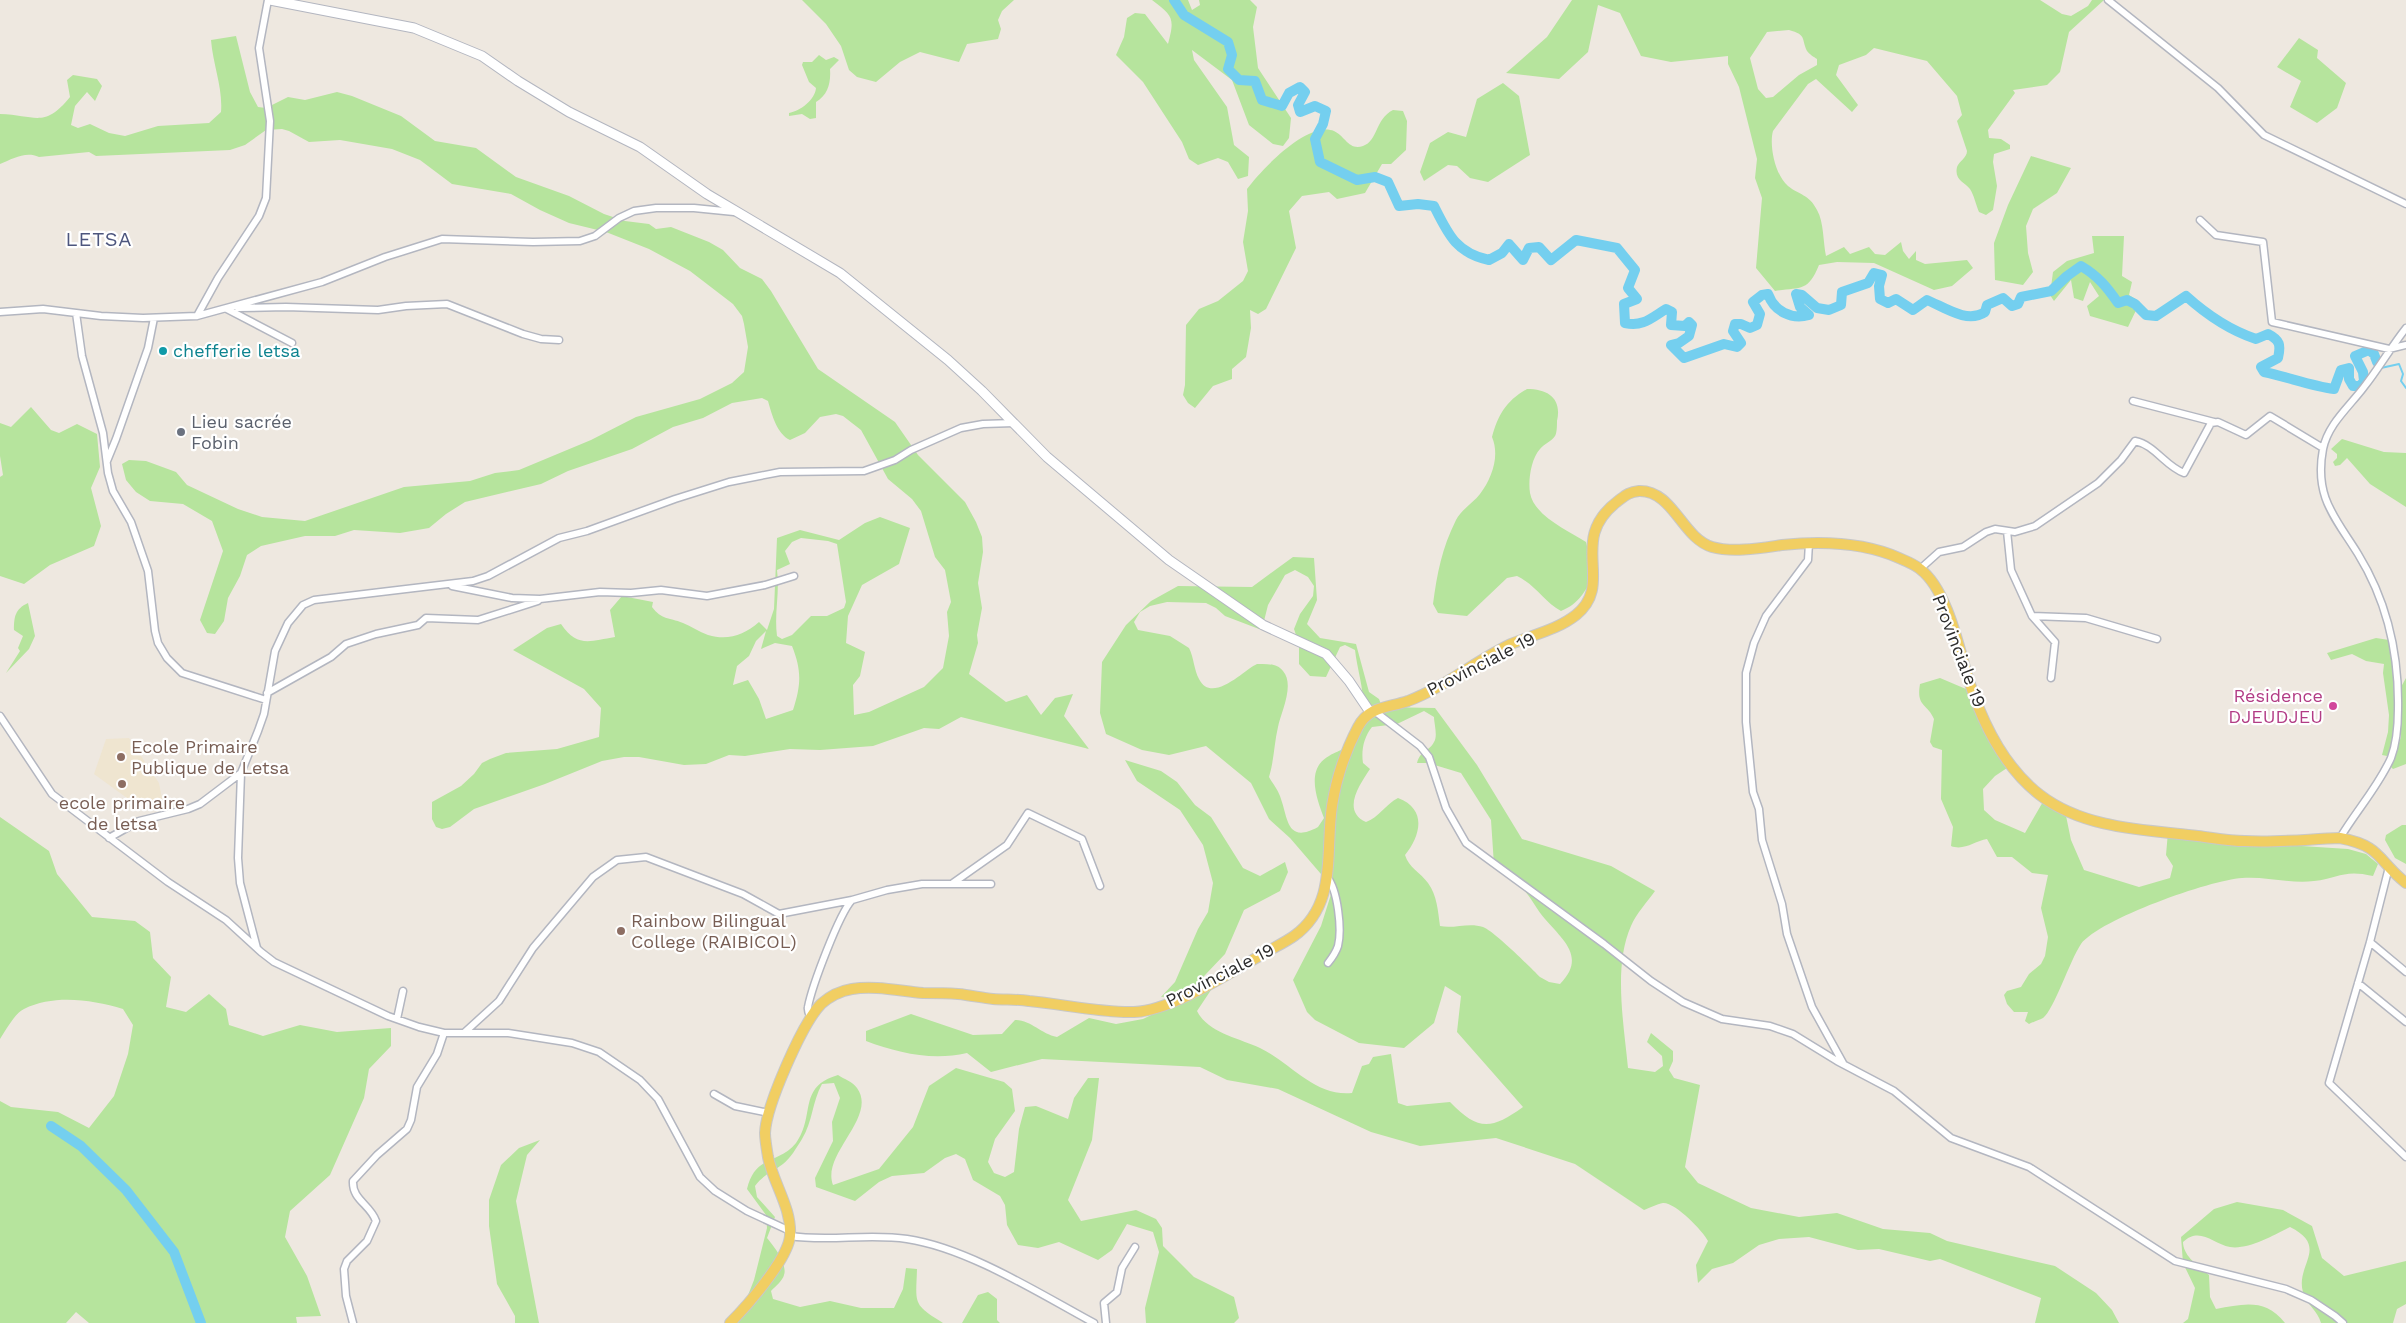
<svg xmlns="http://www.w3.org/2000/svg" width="2406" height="1323" viewBox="0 0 2406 1323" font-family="'Work Sans',sans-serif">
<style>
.education{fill:#efe5d0}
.green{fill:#b6e49d;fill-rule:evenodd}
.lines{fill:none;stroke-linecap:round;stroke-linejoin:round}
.stream{stroke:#74cfef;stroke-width:2}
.river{stroke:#74cfef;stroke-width:10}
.street-casing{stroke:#b3b6c0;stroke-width:9}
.secondary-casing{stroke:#b3b6c0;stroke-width:11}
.primary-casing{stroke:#c8c8c8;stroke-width:12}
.street{stroke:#fff;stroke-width:6}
.secondary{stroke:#fff;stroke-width:9}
.primary{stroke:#f1ce62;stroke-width:10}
.culture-dot{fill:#0f9aa8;stroke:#fff;stroke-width:2}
.worship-dot{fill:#6b7280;stroke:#fff;stroke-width:2}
.hotel-dot{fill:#d1479c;stroke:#fff;stroke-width:2}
.education-dot{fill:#8d6e63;stroke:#fff;stroke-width:2}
.labels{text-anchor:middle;stroke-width:4.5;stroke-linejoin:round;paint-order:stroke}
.culture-label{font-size:18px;fill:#0d838f;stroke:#fff;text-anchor:start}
.worship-label{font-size:18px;fill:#5b616d;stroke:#fff;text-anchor:start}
.street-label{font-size:18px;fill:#2d2d2d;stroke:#fff}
.hotel-label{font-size:18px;fill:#b23c85;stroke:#fff;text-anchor:end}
.education-label{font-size:18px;fill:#785e54;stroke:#fff;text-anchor:start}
.quarter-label{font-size:20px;letter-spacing:1px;fill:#4d567e;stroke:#fff}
</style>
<rect width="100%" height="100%" fill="#eee8e0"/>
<path class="education" d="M129 738 159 783 164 808 138 806 94 774 106 739Z"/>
<path class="green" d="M802 0H1014L1002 11 998 20 1001 29 998 39 967 44 959 62 920 52 900 62 876 82 857 77 849 70 841 46 826 24Z
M1152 0H1188L1192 10 1200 5 1199 0H1250L1257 7 1253 27 1258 68 1291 118 1289 138 1283 146 1273 144 1249 125 1232 80 1192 50 1194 60 1227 107 1234 145 1249 157 1248 176 1238 179 1228 162 1218 158 1198 165 1189 159 1182 142 1143 82 1116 55 1124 37 1127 18 1135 13 1145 14 1168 44C1175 18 1173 16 1152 0Z
M1572 0H2040L2062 14 2071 16 2088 6 2092 0H2104L2069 32 2060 72 2047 85 2013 90 2015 93 1988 130 1989 138 2001 139 2010 145V149L1994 154 1993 162 1997 186 1993 210 1986 215 1979 212C1976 205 1974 195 1970 189 1965 182 1954 180 1957 167 1959 161 1967 158 1967 151L1957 121 1962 115 1957 96 1927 61 1874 48 1866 55 1839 65 1836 75 1858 105 1852 112 1816 79 1808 84 1773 131C1769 145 1775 175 1788 186 1799 195 1809 194 1817 210 1824 222 1823 242 1826 256L1844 247 1850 254 1869 247 1875 254 1885 255 1901 242 1903 251 1909 259 1916 251V260L1925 264 1967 260 1973 268 1952 286 1934 290 1874 263 1837 262 1819 265C1808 292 1801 287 1775 291L1756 268 1762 198 1755 178 1757 159 1739 87 1728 64V56L1671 62 1641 56 1620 13 1598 5 1588 52 1559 79 1506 73 1547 37ZM1789 30C1807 35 1801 38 1807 51 1809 54 1814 57 1817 59V65L1799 75 1773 97 1766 98 1758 89 1750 58 1767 32Z
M236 36 250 92 258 107 266 108 288 97 305 100 337 92 352 96 401 116 435 141 476 148 516 177 569 196 604 214 625 221 649 224 656 229 671 227 709 242 723 250 740 268 762 279 771 291 818 369 895 422 918 455 965 502 976 522 982 537 983 552 978 583 982 608 977 635 978 643 969 674 1006 702 1027 695 1041 715 1055 698 1073 694 1064 716 1089 749 961 717 939 729 924 728 873 746 820 750 790 749 745 756 729 755 706 764 684 765 639 757H624L602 761 545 784 474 809 450 827 442 829 436 827 432 819V802L461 786 474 774 482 763 490 759 506 753 557 749 599 737 601 708 584 689 513 650 547 628 561 624C577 648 590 641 615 637L610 610 622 596 653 602 652 607C662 620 668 617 683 623 691 626 699 632 708 635 728 641 744 635 759 622L767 630 774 609 777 538 800 530 839 540 865 523 880 517 910 528 899 564 862 585 848 616 846 643 865 652 860 676 853 685 854 715 869 712 924 687 943 668 949 636 947 612 951 602 945 570 935 557 921 511 912 499 888 479 861 430 843 416 836 414 820 417 805 433 790 440C777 434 772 415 768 401L762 398 732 403 703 418 673 427 632 449 568 471 541 484 465 502 446 514 429 528 400 533 354 530 335 536H305L261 546 247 555 240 576 228 598 224 621 215 634 207 633 200 620 223 551 212 521 183 504 150 501 136 492 126 480 122 464 129 460 146 461 176 472 187 485 238 509 262 517 305 521 404 487 470 481 495 473 519 470 591 440 636 417 700 399 732 383 744 372 748 347 744 324 742 316 733 304 690 271 649 249 606 232 569 223 540 210 511 194 452 184 420 160 392 149 340 140 309 142 289 131 282 129 266 130 245 145 230 150 96 156 89 152 39 157C25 151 13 159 0 164V114C36 115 44 129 70 97L67 80 73 75 97 79 102 86 95 101 87 92 75 106 71 125 78 128 90 124 109 133 125 136 158 126 209 123 221 112C223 88 213 65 211 40ZM801 538 828 541 837 544 846 602 844 608 827 616H811L792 635 782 639 777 636C774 613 780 593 777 570L790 564 785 551 792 542ZM766 631 761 649 775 643 792 646C802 671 801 685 793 710L766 719 759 699 748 680 733 685 737 666 749 656 756 641Z
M2299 38 2318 50 2317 58 2346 83 2337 108 2317 123 2290 107 2301 81 2277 67Z
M819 55 826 60 834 57 839 60 830 69C831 83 828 95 816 102V118L810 119 802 114 789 116V113C800 111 815 100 816 88L809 82 802 65 803 62H812Z
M1503 83 1519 96 1530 155 1488 182 1470 178 1457 166 1448 165 1424 181 1420 172 1430 143 1448 132 1466 137 1477 99Z
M1393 110 1403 111 1407 121 1406 150 1391 164H1382L1365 193 1337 199 1329 192 1302 196 1289 211 1296 248 1266 309 1258 314 1250 310 1251 328 1246 357 1232 369V379L1213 386 1195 408 1188 403 1183 395 1185 385 1186 325 1199 309 1218 301 1243 281 1248 271 1243 242 1248 211 1247 189C1261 170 1308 120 1334 131 1345 136 1349 151 1363 146 1378 141 1375 119 1393 110Z
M2031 156 2071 168 2057 193 2033 209 2026 226 2028 253 2033 272 2023 285 1995 280 1994 243 2008 205Z
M2092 236H2124L2122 276 2132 282 2129 295 2140 302 2128 327 2090 316 2087 306 2099 296 2090 282 2083 301 2074 298 2071 280 2054 301 2050 295 2053 272 2067 261 2094 253Z
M1527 389C1549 389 1562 399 1557 421 1557 425 1557 433 1555 436 1552 441 1544 444 1540 449 1531 459 1528 480 1530 493 1534 516 1569 531 1586 542L1594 576C1585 591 1579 604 1561 611 1544 602 1537 586 1517 576L1507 578 1467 616 1438 613 1433 604C1437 573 1442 548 1456 520 1461 510 1473 503 1480 494 1492 478 1500 456 1492 437 1498 415 1506 401 1527 389Z
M31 407 51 430 59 433 77 424 97 434 100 467 91 488 101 526 94 546 50 565 24 584 0 576V477L3 475 0 456V423L11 427Z
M2342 439 2384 452 2406 453V507L2370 484 2347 458 2340 465 2335 466 2333 462 2337 458V454L2331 449Z
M1293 557 1314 558 1317 600 1307 624 1320 638 1356 644 1369 692 1379 699 1382 707 1435 708 1477 765 1522 839 1611 866 1655 891C1647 902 1636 914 1631 926 1613 966 1624 1025 1628 1068L1655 1072 1663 1066 1662 1056 1647 1042 1651 1033 1673 1051V1061L1669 1070 1674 1078 1700 1085 1685 1167 1698 1183 1751 1208 1799 1217 1837 1213 1883 1229 1930 1233 1947 1241 2055 1266 2096 1293 2112 1310 2119 1323H2035L2041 1298 1940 1259 1930 1261 1879 1249 1858 1250 1809 1237 1779 1239 1759 1245 1733 1263 1712 1269 1698 1283 1696 1265 1708 1241C1703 1231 1675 1202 1663 1203 1657 1204 1649 1208 1644 1210L1575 1164 1496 1138 1420 1146 1371 1132 1278 1089 1227 1080 1200 1067 1042 1059 991 1072 967 1053C932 1061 898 1053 866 1041V1031L911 1014 973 1035 1002 1034 1015 1020C1031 1020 1041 1034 1057 1037L1089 1018 1116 1024 1143 1019 1215 984 1197 1011C1208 1033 1239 1038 1260 1048 1290 1062 1315 1097 1352 1093L1362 1066 1369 1064 1373 1057 1391 1054 1398 1103 1407 1106 1450 1102C1478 1131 1491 1130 1523 1107L1457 1032 1461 996 1445 986 1434 1023 1404 1048 1359 1043 1315 1020 1307 1012 1293 980 1321 926 1333 888 1290 838 1269 819 1251 783 1206 746 1169 755 1142 750 1106 734 1100 713 1102 662 1126 625 1151 601 1178 586 1252 587ZM1295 570 1308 577 1314 586 1313 596 1300 614 1294 629 1299 644V664L1310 676 1326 677 1340 647 1345 645 1355 650C1358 677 1372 711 1356 737 1347 751 1342 748 1329 756 1305 769 1317 799 1324 818L1318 827C1287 844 1288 819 1281 799 1279 791 1273 784 1269 777 1274 761 1274 744 1278 727 1281 712 1295 685 1283 671 1277 663 1266 664 1257 664 1245 669 1212 705 1199 679 1194 670 1194 658 1189 648L1170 636 1138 630 1134 622 1140 612 1150 606 1167 602 1206 603 1216 608 1225 616 1259 629 1263 625 1268 605 1285 575ZM1424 711 1434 717C1434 723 1438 736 1434 742 1429 752 1421 749 1417 763H1428L1461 773 1491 820 1494 865C1504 873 1516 880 1524 890 1532 899 1537 910 1545 919 1562 939 1587 957 1560 984L1549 982 1540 977C1530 967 1494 931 1483 927 1469 922 1454 929 1440 926 1438 911 1437 895 1428 883 1420 872 1409 868 1405 855 1421 835 1427 809 1398 798 1386 804 1378 818 1366 822 1341 811 1360 784 1370 769L1363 763C1361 750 1364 737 1372 727L1397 724Z
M28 603 35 636 29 649 6 673 20 651 18 648 23 636 14 630C14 617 15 609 28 603Z
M2376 638 2389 640C2394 665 2403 737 2387 756L2382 755 2388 732 2389 715 2383 673 2384 664 2366 661 2352 654 2331 660 2327 653Z
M1940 678 1973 692 2010 766 1995 776 1983 789 1984 810 1995 820 2025 833 2044 800 2065 811 2071 840 2084 870 2139 887 2170 878 2173 866 2166 855 2168 832 2241 842 2348 849 2366 854 2378 864 2373 876C2344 869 2339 878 2314 881 2290 884 2265 876 2242 878 2210 880 2100 919 2081 944 2070 960 2054 1010 2043 1018 2039 1020 2033 1022 2029 1024L2025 1021 2028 1012H2014L2007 1004 2004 995 2007 991 2021 987 2029 974 2041 964 2045 956 2048 937 2041 908 2048 875 2032 873 2012 857H1997L1987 839C1975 841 1964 851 1951 846L1953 827 1941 799 1942 750 1933 747 1930 742 1934 719C1927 703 1916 707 1920 684Z
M2406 678V764L2393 769 2391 767 2401 737V687Z
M1125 760 1161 771 1177 782 1195 805 1211 817 1243 868 1260 876 1285 862 1288 872 1280 891 1244 910 1225 954 1187 994 1161 997 1175 982 1198 929 1208 912 1213 883 1203 845 1180 810 1137 781Z
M0 817 49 851 57 874 92 917 135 921 150 932 153 958 171 977 166 1007 186 1012 209 994 226 1009 229 1025 263 1036 300 1025 337 1032 391 1028V1046L369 1069 364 1098 330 1175 290 1211 285 1237 307 1276 321 1316 296 1317 297 1323H89L76 1312 66 1323H0V1101L11 1107 58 1112 89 1128 114 1096 128 1054 133 1025 123 1009C92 1000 55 994 24 1009 15 1013 6 1030 0 1039Z
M2402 825H2406V864L2395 858 2385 840 2386 835Z
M956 1068 1004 1082 1012 1089 1015 1111 995 1139 988 1162 994 1173 1005 1177 1014 1172 1019 1129 1025 1107 1036 1106 1068 1119 1074 1098 1088 1078H1099L1092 1140 1068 1200 1081 1221 1136 1210 1156 1219 1162 1228 1163 1246 1194 1277 1234 1297 1239 1318 1234 1323H1146L1145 1308 1159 1252 1153 1232 1127 1224 1112 1250 1098 1260 1059 1242 1038 1248 1018 1245 1007 1225 1005 1205 1000 1196 973 1180 965 1159 956 1154 945 1158 924 1173 892 1176 879 1182 855 1201 816 1187 815 1178 833 1141 832 1122 840 1098 834 1083 822 1084C812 1102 813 1121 802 1139 797 1147 790 1159 783 1164 772 1172 763 1175 755 1186L757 1197 775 1217 767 1238C773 1245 788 1264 784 1275 783 1280 775 1287 771 1291L773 1299 800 1307 830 1301 861 1308H894L903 1289 906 1268 917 1269C916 1304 912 1304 943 1323H730L743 1308 754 1280 767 1228 766 1215 747 1189C755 1154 780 1164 796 1143 816 1115 797 1087 838 1075 844 1079 853 1082 857 1088 878 1117 821 1154 833 1185L879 1169 913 1127 929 1086Z
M540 1140 527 1155 516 1201 539 1323H515V1316L497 1284 489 1226V1200L501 1165 519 1148Z
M2237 1202 2283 1210 2312 1226 2322 1258 2344 1276 2406 1261V1304L2397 1309 2393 1323H2321C2318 1311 2306 1304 2303 1292 2295 1265 2330 1247 2290 1227 2274 1235 2248 1250 2230 1247 2213 1244 2200 1226 2183 1242 2183 1256 2199 1267 2209 1275L2210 1297 2216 1309C2244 1304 2265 1298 2285 1323H2183L2188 1319 2195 1288 2183 1263 2181 1237 2214 1209Z
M988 1292 997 1299V1320L1000 1323H962L978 1295Z"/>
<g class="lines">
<path class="stream" d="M2381 368 2399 364 2403 374 2401 381 2406 388"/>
<path class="river" d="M1174 0 1184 15 1228 42 1232 55 1228 69 1239 80 1255 81 1262 100 1282 106 1289 93 1300 87 1305 92 1298 105 1300 112 1315 106 1326 111 1323 124 1315 139 1320 162 1357 180 1375 177 1388 182 1399 206 1418 204 1434 206C1448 234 1456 253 1489 260L1502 253 1509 244 1523 260 1529 248 1539 247 1551 260 1576 240 1617 248 1635 270 1628 288 1637 299 1624 304 1625 323C1643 327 1651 318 1666 309L1672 312 1671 325 1685 326 1689 322 1692 325 1689 336 1679 343 1671 345 1684 358 1724 344 1737 347 1741 343 1733 331 1735 324H1741L1750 328 1757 325 1760 314 1753 302 1762 295 1768 294C1774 311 1791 320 1809 315L1800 307 1796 294 1802 295 1817 308 1829 310 1841 305 1842 292 1868 283 1874 273 1882 275 1879 286 1880 299 1888 303 1896 299 1913 310 1927 300C1944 307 1967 324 1985 312L1987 305 2003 298 2012 306 2018 304 2021 297 2051 291 2067 276 2081 266C2098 276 2107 287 2118 303L2127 300 2135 304 2146 315 2156 316 2186 296C2207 315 2229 330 2256 339L2268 334C2280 340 2281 345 2278 358L2261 367 2264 372C2288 377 2311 386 2334 389L2341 370 2349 368V379L2353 386H2360L2364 381 2363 372 2355 356 2369 350 2374 354 2377 362
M51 1126 81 1146 126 1190 174 1252 201 1323"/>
<defs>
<path id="street" d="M2108 0 2218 88 2264 135 2406 204
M2200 220 2216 235 2263 242 2272 322 2389 349 2406 345
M238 308 286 307 378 310 406 306 447 304 523 334 541 339 559 340
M227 309 292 343
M0 312 43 309 101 316 143 318 197 316 322 282 385 257 442 239 533 242 580 241 595 236 619 218 634 211 656 208H694L734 212
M76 313 82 356 103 433 108 473 113 491 131 522 148 571 155 631 158 643 167 658 182 673 266 700
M197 316 218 278 259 216 266 198 270 121 259 48 268 0
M2133 401 2214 422
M107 461 116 439 148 348 154 318
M2007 531 2011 570 2032 616 2055 642 2051 678
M1809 543 1808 560 1766 616 1754 643 1746 673V722L1753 792 1759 809 1762 840 1782 904 1787 934 1812 1007 1843 1063
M1920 569 1939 552 1963 547 1986 532 1995 529 2015 532 2035 526 2098 483 2121 460 2135 441C2155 445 2165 466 2184 473L2211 423 2218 422 2246 435 2270 416 2323 448
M452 586 512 598 540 599 600 592 631 593 661 590 707 596 765 585 794 576
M2032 616 2086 618 2157 639
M267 693 331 657 346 644 376 634 418 625 426 618 478 620 538 601
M1373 710 1420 746 1429 757 1446 808 1466 843 1604 944 1651 981 1683 1002 1722 1019 1770 1026 1793 1034 1837 1061 1894 1091 1951 1138 2029 1167 2175 1261 2286 1289 2311 1300 2335 1316 2343 1323
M0 716 52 794 168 882 226 920 261 952 274 962 388 1016 419 1027 444 1033H508L572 1043 599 1052 640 1080 658 1099 700 1177 715 1191 747 1211 790 1231
M109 838 139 821 188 809 200 804 241 773
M2340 838C2356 811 2378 787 2391 758 2397 742 2398 726 2398 709 2399 654 2387 601 2358 554 2335 517 2314 497 2323 449 2328 424 2349 407 2364 387 2379 368 2391 347 2406 328
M2389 867 2370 942 2329 1083 2406 1157
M1327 877C1338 890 1342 930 1338 946 1336 952 1332 958 1328 963
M953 883 1007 845 1028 813 1082 839 1100 886
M2370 942 2406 972
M257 948 240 883 238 858 241 773 258 731 264 714 275 651 288 623 303 605 314 600 473 581 488 576 559 538 587 531 675 499 729 482 780 472 864 471 895 460 911 450 961 428 983 424 1014 423
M2358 983 2406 1022
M811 1018C809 1014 807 1011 808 1007 812 986 839 914 852 900L887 890 922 884H991
M397 1019 403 991
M465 1032 499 1001 533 948 593 877 617 860 646 857 743 894 779 914 852 900
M714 1094 735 1106 769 1113
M790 1236C829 1242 868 1233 907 1239 968 1248 1040 1294 1094 1323
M353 1323 346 1296 344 1269 347 1261 367 1241 376 1221C370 1204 352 1200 353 1181L377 1155 407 1129 411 1120 417 1087 437 1054 444 1033
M1106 1323 1104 1303 1117 1292 1122 1268 1135 1247"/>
<path id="secondary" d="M270 0 414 28 482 56 518 81 569 112 640 147 707 194 840 273 948 360 982 391 1047 457 1169 560 1263 625 1326 654 1349 681 1370 712"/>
<path id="primary" d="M730 1323C747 1306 788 1259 790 1236 792 1208 773 1183 768 1157 767 1151 765 1139 765 1133 766 1106 802 1024 821 1004 830 996 840 991 852 989 874 985 900 991 923 993 935 993 946 993 958 994 970 995 982 998 993 999 1005 1000 1017 999 1029 1001 1062 1004 1102 1013 1134 1012 1171 1011 1231 972 1263 954 1273 948 1284 943 1294 936 1338 904 1325 852 1332 806 1336 780 1346 750 1358 727 1369 706 1388 708 1408 701 1445 687 1475 661 1511 644 1532 635 1557 630 1576 615 1616 583 1566 540 1618 501 1626 495 1629 492 1639 491 1673 490 1682 538 1712 547 1733 553 1761 548 1782 545 1821 541 1863 542 1899 558 1906 561 1914 564 1920 569 1944 587 1956 635 1964 664 1977 711 2000 764 2040 795 2084 829 2146 830 2198 836 2214 838 2230 841 2245 841 2276 843 2309 839 2340 838 2382 846 2377 860 2406 883"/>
</defs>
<use href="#street" class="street-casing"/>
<use href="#secondary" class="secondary-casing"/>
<use href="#primary" class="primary-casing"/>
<use href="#street" class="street"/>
<use href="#secondary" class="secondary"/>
<use href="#primary" class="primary"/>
</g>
<circle class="culture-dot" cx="163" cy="351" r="5"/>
<circle class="worship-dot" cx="181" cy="432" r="5"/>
<circle class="hotel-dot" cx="2333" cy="706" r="5"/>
<g class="education-dot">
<circle cx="121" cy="757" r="5"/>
<circle cx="122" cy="784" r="5"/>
<circle cx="621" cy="931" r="5"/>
</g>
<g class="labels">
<g class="culture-label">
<text x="173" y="357">chefferie letsa</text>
</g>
<g class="worship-label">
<text x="191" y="428">Lieu sacrée<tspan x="191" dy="21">Fobin</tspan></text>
</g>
<g class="street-label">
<text transform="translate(1959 651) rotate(69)" y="6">Provinciale 19</text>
<text transform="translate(1481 664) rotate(-27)" y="6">Provinciale 19</text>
<text transform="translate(1220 975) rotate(-27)" y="6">Provinciale 19</text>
</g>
<g class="hotel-label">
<text x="2323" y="702">Résidence<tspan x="2323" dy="21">DJEUDJEU</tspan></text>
</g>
<g class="education-label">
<text x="131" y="753">Ecole Primaire<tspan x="131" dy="21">Publique de Letsa</tspan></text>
<text x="122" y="809" text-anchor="middle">ecole primaire<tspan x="122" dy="21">de letsa</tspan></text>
<text x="631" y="927">Rainbow Bilingual<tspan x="631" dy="21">College (RAIBICOL)</tspan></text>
</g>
<g class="quarter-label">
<text x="99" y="246">LETSA</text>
</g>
</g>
</svg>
